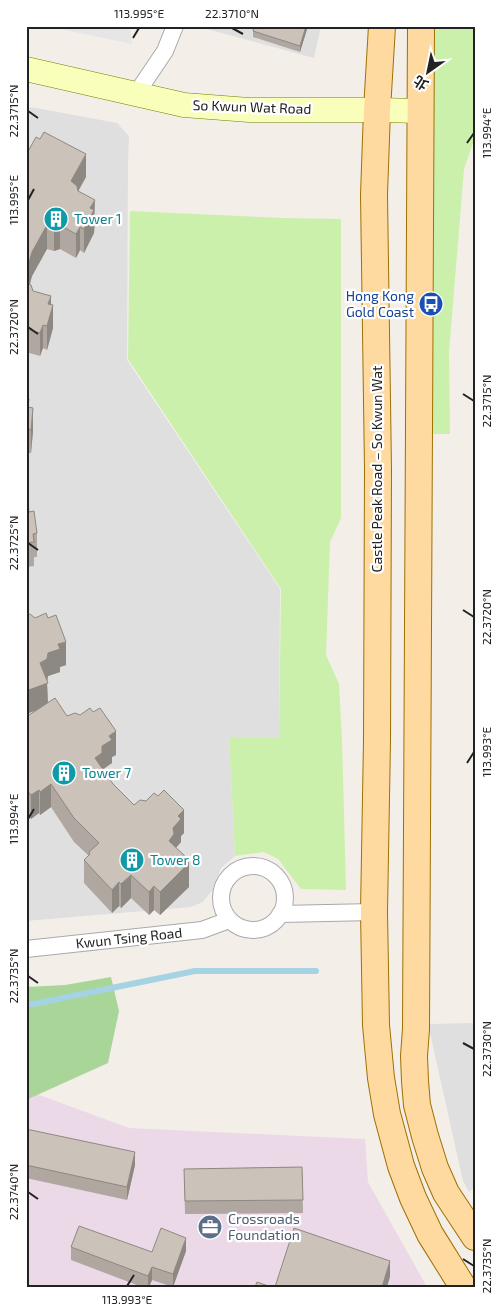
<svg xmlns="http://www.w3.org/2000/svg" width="501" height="1313" viewBox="0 0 501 1313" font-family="'Exo 2','Noto Sans TC',sans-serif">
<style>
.residential{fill:#e0dfdf}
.industrial{fill:#ecd9e8}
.grass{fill:#caf0ab}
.forest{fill:#a9d599}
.parking{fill:#e6e6e6}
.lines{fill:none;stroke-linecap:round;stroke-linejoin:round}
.stream{stroke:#a5d3e3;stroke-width:6}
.street-casing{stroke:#a9a9a9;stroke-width:18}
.secondary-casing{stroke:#6f8100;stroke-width:25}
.primary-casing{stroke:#9f7000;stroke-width:28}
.street{stroke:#fff;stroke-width:16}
.secondary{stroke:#f9ffba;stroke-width:24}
.primary{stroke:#ffdaa0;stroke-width:26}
.wall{fill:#afa7a0}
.shaded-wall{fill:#8e8882}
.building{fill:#cbc2ba;stroke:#8e8882}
.ticks{fill:none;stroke:#222;stroke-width:2}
.labels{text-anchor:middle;stroke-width:4.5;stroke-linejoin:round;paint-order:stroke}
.street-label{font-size:14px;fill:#222;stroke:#fff}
.culture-label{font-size:14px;fill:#0d838f;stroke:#fff;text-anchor:start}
.transit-label{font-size:14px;fill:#164399;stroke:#fff;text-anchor:end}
.service-label{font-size:14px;fill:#4e5e75;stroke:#fff;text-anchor:start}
.neatline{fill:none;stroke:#222;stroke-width:2}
.ticks-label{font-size:12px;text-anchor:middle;fill:#222}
</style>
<rect width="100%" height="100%" fill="#f3efe8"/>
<path class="residential" d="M196 26H321L314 58Z
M26 107 36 108 117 123 129 136 128 164 127 360 280 589 279 738 229 737 235 856 221 868 213 889 203 902 191 907 26 921Z
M475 1023V1187L469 1192 463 1181 428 1024Z"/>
<path class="industrial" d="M26 1090 129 1128 365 1139 368 1182 427 1287H26Z"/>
<path class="grass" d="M429 26H475V137L464 169 449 352 450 434H431Z
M130 211 282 218 341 219V518L330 542 326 655 339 684 342 740 346 890 301 889 278 859 264 852 235 856 229 737 279 738 281 589 128 359Z"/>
<path class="forest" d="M111 977 119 1011 108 1063 26 1100V987L65 985Z"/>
<path class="parking" d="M46 26H130L132 44Z"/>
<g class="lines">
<path class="stream" d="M26 1004H33L195 971H316"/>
<defs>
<path id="street" d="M136 94 165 51 175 26
M221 898a32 32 0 1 1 64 0a32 32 0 1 1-64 0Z
M280 914 374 912
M26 949 202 930 229 920"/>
<path id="secondary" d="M26 69 184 105 249 110H377L421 111"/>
<path id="primary" d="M382 26 377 110 374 195 378 469 377 740 374 912 376 1025 381 1078 387 1114 401 1166 413 1198 430 1234 463 1287
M421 26 416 1029 414 1056 415 1081 417 1105 425 1136 435 1168 446 1193 475 1237"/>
</defs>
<use href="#street" class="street-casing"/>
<use href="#secondary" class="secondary-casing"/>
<use href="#primary" class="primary-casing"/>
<use href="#street" class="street"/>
<use href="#secondary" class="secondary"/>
<use href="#primary" class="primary"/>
</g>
<path class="wall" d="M308 26 300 52 253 37V31Z
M26 155 86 177 78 191 95 224 94 233 84 253 80 250 76 258 60 249 54 251 47 249 32 276 30 284 33 291 51 304 53 328 47 350 43 348 40 356 26 352Z
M26 399 29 407 33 431 31 453H26Z
M26 504 37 533V557H34V566L26 567Z
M26 615 66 665 60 667V672L48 676 47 682 48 703 67 716 116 755 112 757V763L103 769 113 784 134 805 184 833 181 836V842L176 848 187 861 189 887 160 915 154 910 149 915 131 898 121 908 119 906 112 913 84 883V860L89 856 74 842 51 807 40 815 39 813 31 819 26 812V717L37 710 26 714Z
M26 1129 135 1165 127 1200 26 1178Z
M302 1167 303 1213 185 1214 184 1169Z
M71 1247 152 1252 186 1251 173 1287 152 1280 149 1287H142L71 1260Z"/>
<path class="shaded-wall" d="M306 26H308L300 52V46Z
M86 154V177L71 204V181Z
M95 200 94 233 84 253V229L90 208Z
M47 225V249L32 276 26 297V273L32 252Z
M60 225V249L54 251V228Z
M80 227V250L76 258V234Z
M51 296V311L53 305V328L47 350V326L48 304Z
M43 325V348L40 356V333Z
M33 408V431L31 453V430Z
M66 642V665L60 667V672L48 676 47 682 48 706 26 714V691L40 663 48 653 58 644Z
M116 731V755L112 757V763L102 770 95 758 102 746 109 736Z
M51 784V807L40 815V792Z
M39 790V813L31 819V795Z
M184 810V833L181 836V842L174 850 169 841 173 828 178 816Z
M187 858V866L189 863V887L160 915V892Z
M131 875V898L121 908V884Z
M119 882V906L112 913V890Z
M154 886V910L149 915V892Z
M135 1152V1165L127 1200V1187Z
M186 1238V1251L173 1287V1274Z
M390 1261V1277L387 1287H382Z
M152 1267V1280L149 1287H148V1276Z"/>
<path class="building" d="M254 26H306L300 46 253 31Z
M44 132 86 154 71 181 77 186 78 191 95 200 90 208 94 210 84 229 80 227 76 234 60 225 54 228 47 225 32 252 26 273V155L36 137 40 139Z
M26 283 31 285 33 291 51 296 48 304 53 305 47 326 43 325 40 333 26 329Z
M26 399H29L28 407 33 408 31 430 26 429Z
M26 504H28L29 512 34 511 37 533 33 534 34 542 26 543Z
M46 613 48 618 56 615 66 642 58 644 60 649 48 653 47 659 40 663 48 683 26 691V615L30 614 35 618Z
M55 698 67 716 75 713 80 715 90 708 93 712 100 708 116 731 109 736 112 740 102 746V753L95 758 113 784 134 805 140 800 146 801 154 793 158 796 164 790 184 810 178 816 181 819 173 828 174 834 169 841 187 858 185 860 189 863 160 892 154 886 149 892 131 875 121 884 119 882 112 890 84 860 90 854 89 852 99 843 74 818 51 784 40 792 39 790 31 795 26 789V717Z
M26 1129 135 1152 127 1187 26 1165Z
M302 1167 303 1200 185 1201 184 1169Z
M79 1226 152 1252 161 1228 186 1238 173 1274 152 1267 148 1276 71 1247Z
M294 1228 390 1261 382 1287H323L321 1286V1287H275Z
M26 1281 29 1284 27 1287H26Z
M257 1282 271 1287H255Z"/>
<path class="ticks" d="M232 28 243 34M133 38 139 28M28 111 38 118M467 143 474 133M28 200 34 189M28 327 38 334M463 394 474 401M28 543 38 550M463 610 474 617M467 763 474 752M28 819 34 809M28 976 38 983M463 1043 474 1049M28 1192 38 1199M463 1259 474 1266M127 1286 134 1275"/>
<defs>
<symbol id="building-disc" viewBox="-11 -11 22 22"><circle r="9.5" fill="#0f9aa8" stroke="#fff"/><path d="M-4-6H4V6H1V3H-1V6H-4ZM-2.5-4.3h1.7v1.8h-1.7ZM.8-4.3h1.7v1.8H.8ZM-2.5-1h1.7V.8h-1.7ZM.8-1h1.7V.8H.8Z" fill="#fff"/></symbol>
<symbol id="bus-disc" viewBox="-11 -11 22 22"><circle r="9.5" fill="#1a4fb4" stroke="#fff"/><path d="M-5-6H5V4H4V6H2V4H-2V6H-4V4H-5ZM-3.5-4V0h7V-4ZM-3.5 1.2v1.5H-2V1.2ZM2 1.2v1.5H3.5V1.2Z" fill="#fff"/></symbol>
<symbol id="office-disc" viewBox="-11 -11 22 22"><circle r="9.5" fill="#5c6f8a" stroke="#fff"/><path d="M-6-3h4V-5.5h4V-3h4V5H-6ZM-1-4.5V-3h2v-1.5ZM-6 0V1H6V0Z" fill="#fff"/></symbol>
</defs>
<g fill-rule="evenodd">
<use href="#building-disc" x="42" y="205" width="28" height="28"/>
<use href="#bus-disc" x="417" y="290" width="28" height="28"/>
<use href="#building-disc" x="50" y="759" width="28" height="28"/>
<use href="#building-disc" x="118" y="846" width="28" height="28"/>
<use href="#office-disc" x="196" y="1213" width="28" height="28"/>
</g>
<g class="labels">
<g class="street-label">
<text transform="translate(252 107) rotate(2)" y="5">So Kwun Wat Road</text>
<text transform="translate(377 469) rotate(-90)" y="5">Castle Peak Road – So Kwun Wat</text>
<text transform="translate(129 938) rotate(-6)" y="5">Kwun Tsing Road</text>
</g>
<g class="culture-label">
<text x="74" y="224">Tower 1</text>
<text x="82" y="778">Tower 7</text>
<text x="150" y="865">Tower 8</text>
</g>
<g class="transit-label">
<text x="414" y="301">Hong Kong<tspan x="414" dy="16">Gold Coast</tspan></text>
</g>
<g class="service-label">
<text x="228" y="1224">Crossroads<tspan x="228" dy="16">Foundation</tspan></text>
</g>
</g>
<rect width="501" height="1313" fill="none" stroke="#ffffff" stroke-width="55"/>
<g transform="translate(428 72) rotate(213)" stroke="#ffffff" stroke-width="4" paint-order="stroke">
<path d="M0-4L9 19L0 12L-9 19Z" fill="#222222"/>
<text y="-8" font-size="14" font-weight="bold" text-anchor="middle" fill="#222222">北</text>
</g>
<rect x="28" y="28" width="446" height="1258" class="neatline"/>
<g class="ticks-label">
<text x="139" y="18">113.995°E</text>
<text x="232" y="18">22.3710°N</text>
<text transform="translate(14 111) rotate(-90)" y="4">22.3715°N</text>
<text transform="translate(487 133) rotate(-90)" y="4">113.994°E</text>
<text transform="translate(14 200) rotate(-90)" y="4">113.995°E</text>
<text transform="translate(14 327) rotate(-90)" y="4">22.3720°N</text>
<text transform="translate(487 401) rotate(-90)" y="4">22.3715°N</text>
<text transform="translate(14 543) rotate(-90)" y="4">22.3725°N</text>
<text transform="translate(487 617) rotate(-90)" y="4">22.3720°N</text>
<text transform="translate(487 752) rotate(-90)" y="4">113.993°E</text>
<text transform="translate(14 819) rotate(-90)" y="4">113.994°E</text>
<text transform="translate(14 976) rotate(-90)" y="4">22.3735°N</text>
<text transform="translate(487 1049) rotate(-90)" y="4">22.3730°N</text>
<text transform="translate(14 1192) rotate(-90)" y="4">22.3740°N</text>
<text transform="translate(487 1266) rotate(-90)" y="4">22.3735°N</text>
<text x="127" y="1304">113.993°E</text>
</g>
</svg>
